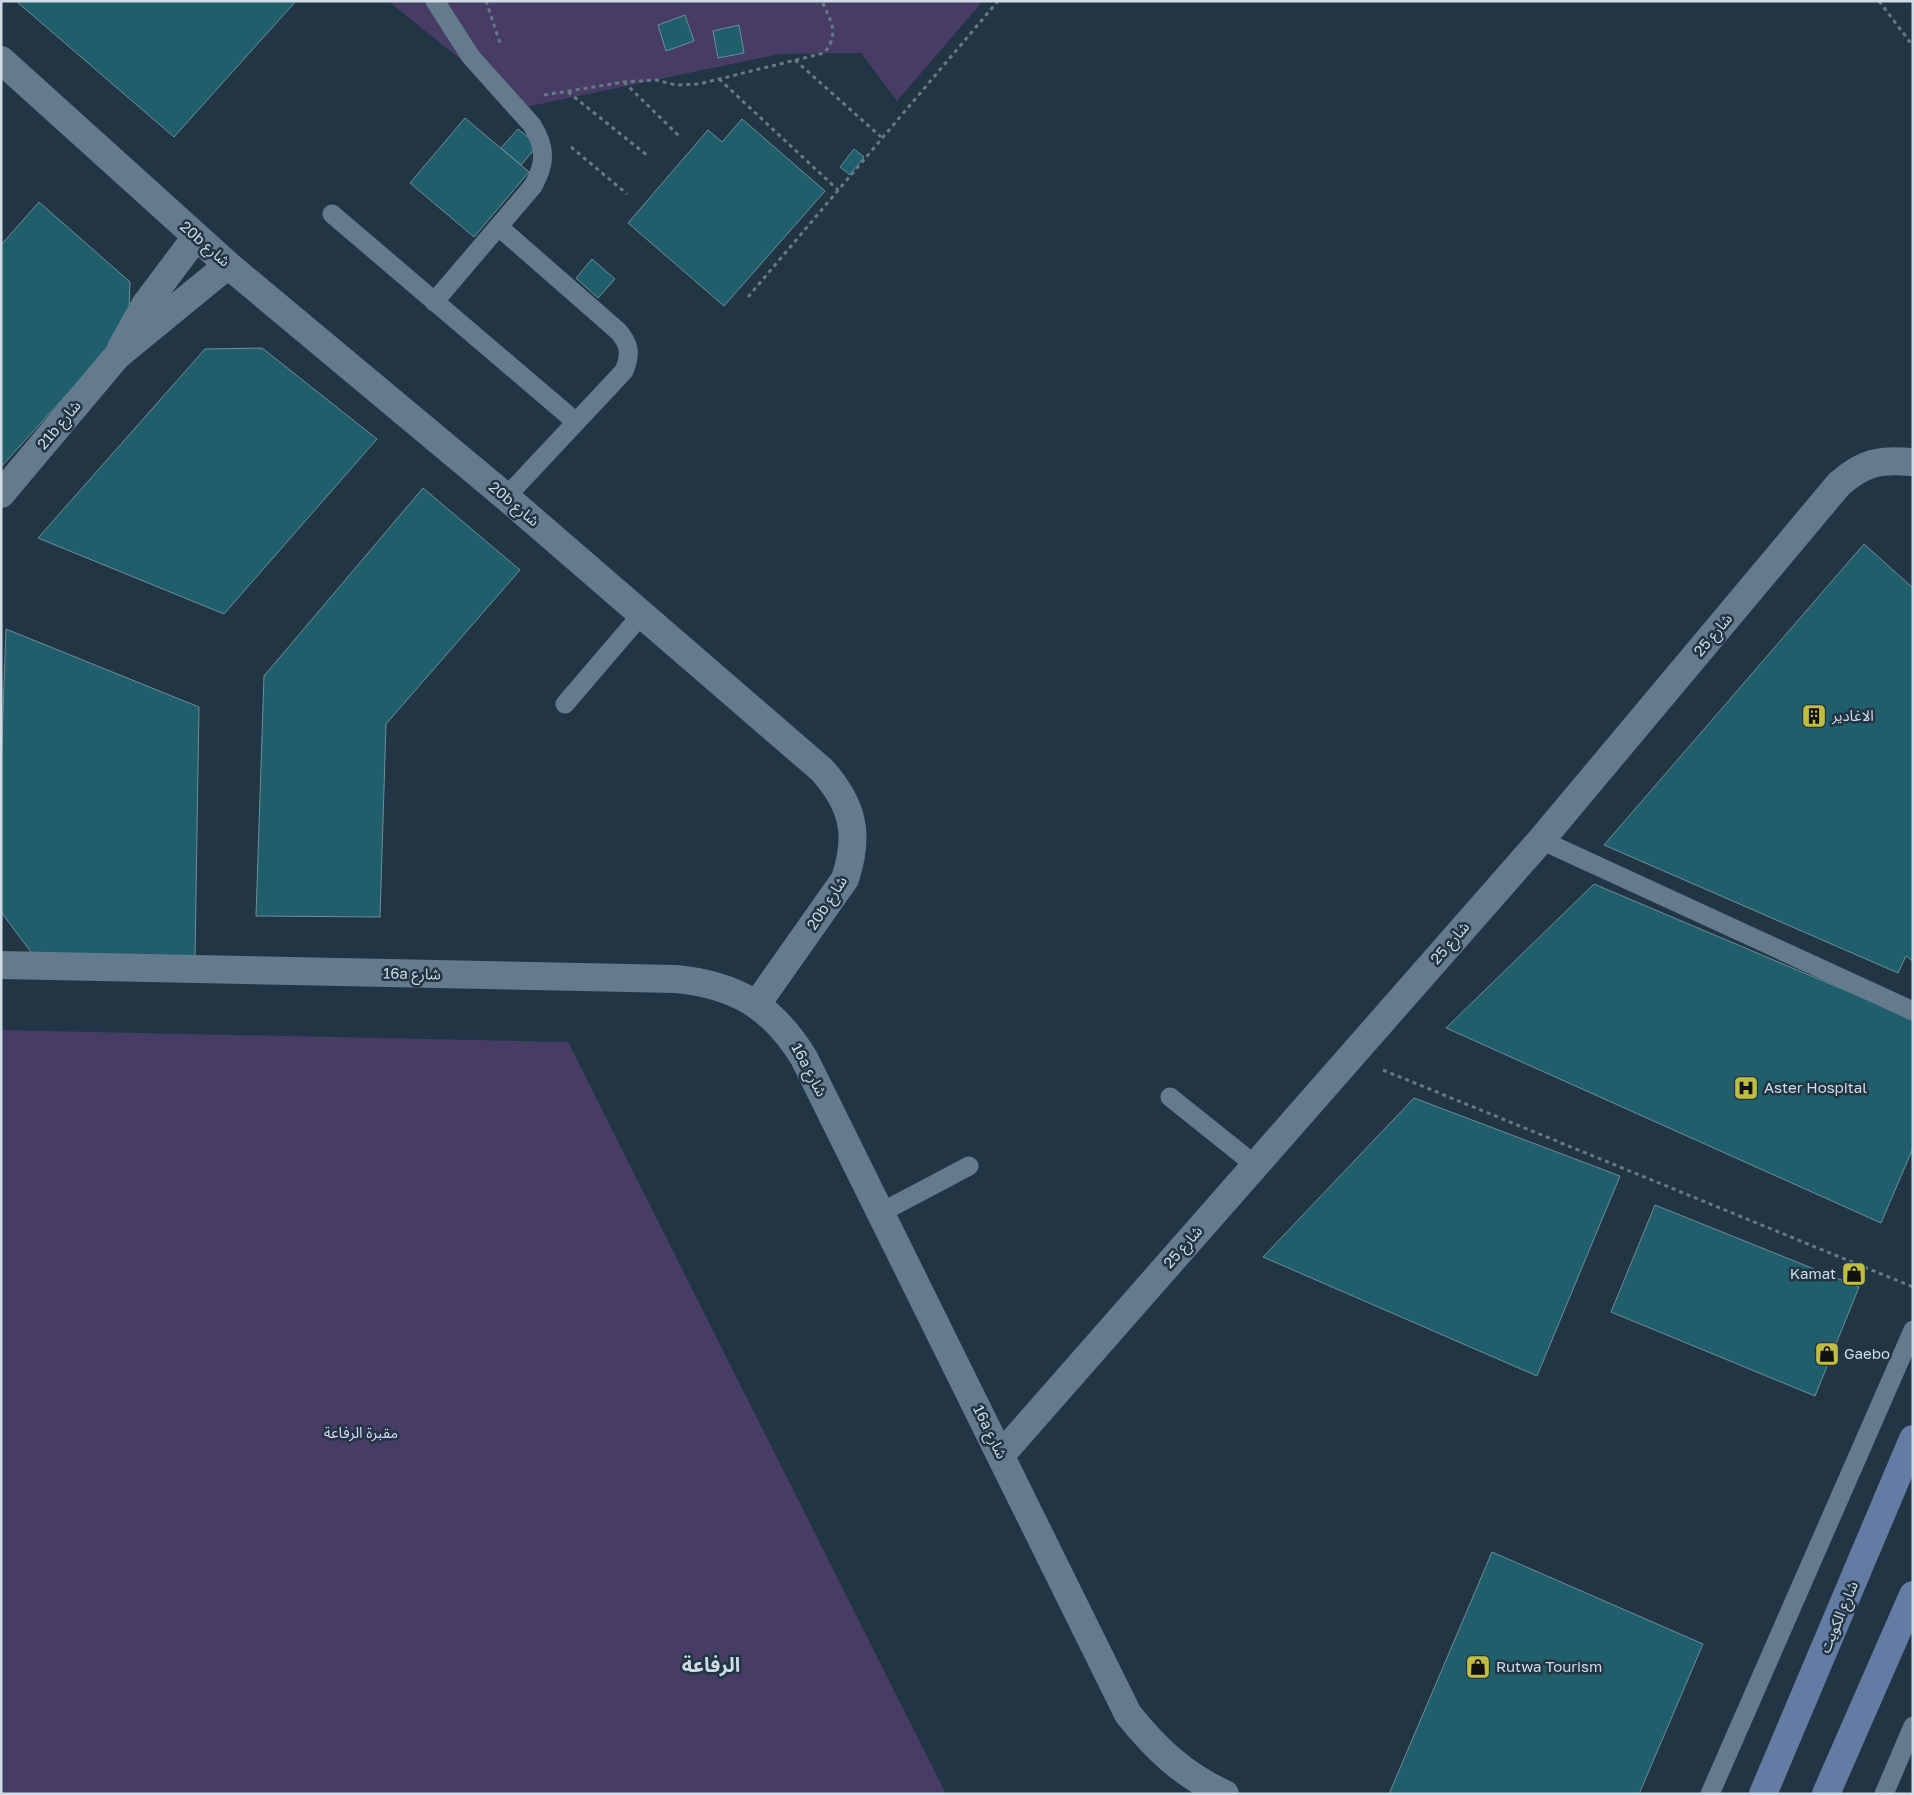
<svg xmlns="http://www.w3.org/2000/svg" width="1914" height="1795" viewBox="0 0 1914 1795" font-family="'Golos Text','Noto Sans Arabic',sans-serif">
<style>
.green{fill:#473c63}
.building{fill:#215e6c;stroke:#6d8e97}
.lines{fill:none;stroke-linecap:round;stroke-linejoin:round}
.path{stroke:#687986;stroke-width:3;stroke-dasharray:4 4;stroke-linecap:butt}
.service{stroke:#647a8d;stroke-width:19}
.minor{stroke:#647a8d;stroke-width:28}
.secondary{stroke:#647ca3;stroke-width:28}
.labels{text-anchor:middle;stroke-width:5;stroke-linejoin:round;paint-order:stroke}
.street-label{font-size:15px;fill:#cfdce6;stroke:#213545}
.poi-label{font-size:15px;fill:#cfdce6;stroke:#213545;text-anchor:start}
.park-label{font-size:15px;fill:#dcd4f4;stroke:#213545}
.district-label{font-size:20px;font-weight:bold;fill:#cfdce6;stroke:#213545}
</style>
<rect width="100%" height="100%" fill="#213545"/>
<path class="green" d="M388 1H983L897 101 861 53 780 54 521 108Z
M1 1030 568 1042 946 1794H1Z"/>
<path class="building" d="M16 1H296L174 137Z
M685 15 694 41 666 51 658 25Z
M739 25 744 53 718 58 713 31Z
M465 118 529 172 474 237 410 183Z
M742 119 825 191 724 306 628 223 708 130 722 142Z
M518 129 538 145 521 165 501 148Z
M854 149 864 157 850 175 840 167Z
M39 202 130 282 129 312 117 339 1 467V245Z
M592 259 615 279 598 298 576 278Z
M262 348 377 439 224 614 38 538 205 349Z
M423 488 520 570 386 724 380 917 256 916 264 676Z
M1864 544 1913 588V961L1906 956 1898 973 1604 845Z
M6 629 199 707 195 958 34 956 1 912V768Z
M1594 884 1913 1019V1148L1881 1223 1446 1028Z
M1414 1098 1620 1176 1537 1376 1263 1257Z
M1655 1205 1859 1287 1815 1396 1611 1312Z
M1492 1552 1703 1644 1639 1794H1389Z"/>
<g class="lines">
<path class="path" d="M486 1 500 43
M1879 1 1913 46
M795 60 881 137
M719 79 838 190
M624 82 679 136
M568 92 648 156
M544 95 624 82 656 80 676 85 699 84 824 53C840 34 831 22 822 1
M571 147 627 194
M748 297 998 1
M1383 1070 1913 1287"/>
<path class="service" d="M332 214 576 422
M499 227 618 331C630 344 631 355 624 371L506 497
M434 302 533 186C546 163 546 148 532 125L471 57 435 1
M565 704 642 614
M1541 840 1913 1011
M1170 1097 1255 1165
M882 1212 969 1166
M1710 1794 1913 1330
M1884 1794 1913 1726"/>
<path class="minor" d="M1 60 228 265 506 497 822 770C853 805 860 834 845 879L757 1004
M121 348 145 305 196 237
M1 494 117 356 228 265
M1 965 676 979C736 985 772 1006 804 1058L1128 1714C1155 1748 1184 1776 1225 1794
M1002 1454 1541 840 1839 484C1863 463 1879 459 1911 462"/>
<path class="secondary" d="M1763 1794 1913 1439
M1826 1794 1913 1595"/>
</g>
<defs>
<symbol id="building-square" viewBox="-11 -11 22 22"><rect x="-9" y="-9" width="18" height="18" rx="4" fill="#c0be40" stroke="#213545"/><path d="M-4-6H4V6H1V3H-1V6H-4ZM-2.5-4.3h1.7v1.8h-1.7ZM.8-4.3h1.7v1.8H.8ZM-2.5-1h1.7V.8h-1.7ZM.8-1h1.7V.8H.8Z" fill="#111"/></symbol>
<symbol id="hospital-square" viewBox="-11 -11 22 22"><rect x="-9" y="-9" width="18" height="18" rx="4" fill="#c0be40" stroke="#213545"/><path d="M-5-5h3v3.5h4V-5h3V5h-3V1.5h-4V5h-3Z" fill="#111"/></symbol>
<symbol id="shop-square" viewBox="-11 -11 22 22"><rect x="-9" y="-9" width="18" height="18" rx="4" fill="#c0be40" stroke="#213545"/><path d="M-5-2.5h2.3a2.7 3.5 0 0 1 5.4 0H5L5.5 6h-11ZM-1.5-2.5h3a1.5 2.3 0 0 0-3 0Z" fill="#111"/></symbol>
</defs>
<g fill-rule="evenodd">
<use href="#building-square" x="1800" y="702" width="28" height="28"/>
<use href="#hospital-square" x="1732" y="1074" width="28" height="28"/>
<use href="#shop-square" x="1840" y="1260" width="28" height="28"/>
<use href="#shop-square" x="1813" y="1340" width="28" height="28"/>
<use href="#shop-square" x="1464" y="1653" width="28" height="28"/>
</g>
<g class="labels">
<g class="street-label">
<text transform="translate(205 244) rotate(41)" y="5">20b شارع</text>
<text transform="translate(59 425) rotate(-50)" y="5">21b شارع</text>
<text transform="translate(514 504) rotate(40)" y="5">20b شارع</text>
<text transform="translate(1713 635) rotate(-50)" y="5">شارع 25</text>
<text transform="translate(827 903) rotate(-57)" y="5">20b شارع</text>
<text transform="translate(1450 943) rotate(-49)" y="5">شارع 25</text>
<text transform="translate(412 974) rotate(1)" y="5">16a شارع</text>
<text transform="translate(809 1070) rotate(62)" y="5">16a شارع</text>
<text transform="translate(1183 1247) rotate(-49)" y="5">شارع 25</text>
<text transform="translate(990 1432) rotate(64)" y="5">16a شارع</text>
<text transform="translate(1839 1617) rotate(-67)" y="5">شارع الكويت</text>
</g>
<g class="poi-label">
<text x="1832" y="721">الاغادیر</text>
<text x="1764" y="1093">Aster Hospital</text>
<text x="1836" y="1279" text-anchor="end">Kamat</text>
<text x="1844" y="1359">Gaebo</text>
<text x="1496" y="1672">Rutwa Tourism</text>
</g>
<g class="park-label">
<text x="361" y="1438">مقبرة الرفاعة</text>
</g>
<g class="district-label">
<text x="711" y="1672">الرفاعة</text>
</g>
</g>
<rect width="1914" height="1795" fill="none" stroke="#cfdce6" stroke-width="5"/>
</svg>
